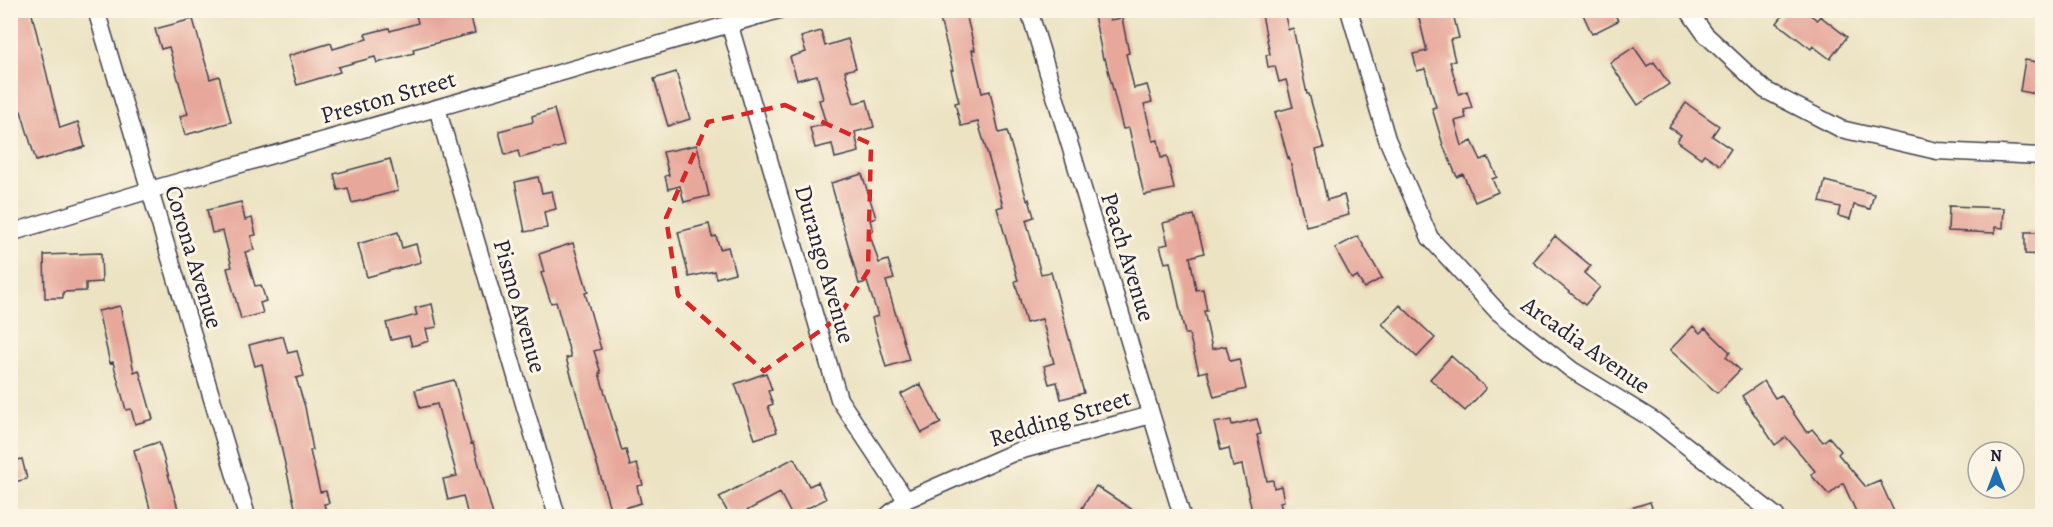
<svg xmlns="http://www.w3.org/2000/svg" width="2053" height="527" viewBox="0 0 2053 527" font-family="Alegreya,serif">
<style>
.building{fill:#e7a89b}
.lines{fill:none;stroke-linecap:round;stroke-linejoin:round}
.minor-casing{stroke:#403f4f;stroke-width:19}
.minor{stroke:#fff;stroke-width:16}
.marked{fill:none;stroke:#d62828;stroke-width:4.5;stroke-dasharray:12 8;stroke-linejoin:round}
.labels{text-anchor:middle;stroke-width:6;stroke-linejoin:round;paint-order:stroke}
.street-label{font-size:24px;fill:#22223b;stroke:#fcf5e5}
</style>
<rect width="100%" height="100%" fill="#fcf5e5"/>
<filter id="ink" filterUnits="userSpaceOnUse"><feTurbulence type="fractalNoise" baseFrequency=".0167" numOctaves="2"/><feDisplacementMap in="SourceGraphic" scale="12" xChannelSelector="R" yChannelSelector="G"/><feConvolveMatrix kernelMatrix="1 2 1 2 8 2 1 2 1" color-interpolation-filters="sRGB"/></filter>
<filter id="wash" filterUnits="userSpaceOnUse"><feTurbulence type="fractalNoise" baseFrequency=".008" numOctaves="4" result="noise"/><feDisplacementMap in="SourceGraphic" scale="24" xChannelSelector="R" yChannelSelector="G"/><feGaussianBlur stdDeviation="1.35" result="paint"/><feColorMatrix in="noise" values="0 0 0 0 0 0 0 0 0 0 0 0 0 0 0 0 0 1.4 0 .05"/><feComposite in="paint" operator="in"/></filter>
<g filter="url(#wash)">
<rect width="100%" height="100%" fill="#ece3c3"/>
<g id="blocks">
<path class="building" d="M10 10H31L60 128 78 122 85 147 36 161 21 111 10 113V96L15 95 10 78V71L14 70 10 54Z
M415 10H469L475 33 413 49 414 53 377 63 375 57 338 67 340 72 297 85 288 56 331 43 333 49 367 39 365 34 389 28 390 31 418 23Z
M940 10H965L975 50H972L982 93 990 91 999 133 1007 131 1027 200 1029 199 1034 217 1026 220 1041 274 1051 272 1084 393 1061 399 1057 382 1049 384 1044 366 1054 363 1042 319 1026 323 1015 281 1018 280 997 208 1003 206 978 122 961 126 955 103 959 102 951 70H953L940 19 942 18Z
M1093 10H1108L1110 20 1122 18 1129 53 1126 54 1134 88 1147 85 1152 102 1144 104 1153 141 1158 140 1161 158 1167 156 1174 189 1144 195 1129 128 1123 129 1105 58 1103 59Z
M1261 10H1284L1288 30 1293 28 1307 94H1309L1324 148 1316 150 1327 200 1344 195 1349 215 1306 226 1289 157 1288 158 1275 112 1293 107 1286 80 1279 82 1275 66 1268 67 1266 55 1270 54Z
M1417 10H1452L1459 38 1450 40 1455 61 1450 62 1459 94 1467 91 1472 108 1464 110 1466 118 1455 121 1462 146 1472 141 1481 160 1488 157 1497 177 1492 179 1498 192 1475 202 1463 174 1457 177 1443 145 1432 108 1436 107 1425 69 1417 71 1413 54 1427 51Z
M1581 10H1613L1618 21 1592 34Z
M1787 10H1804L1817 20 1820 16 1847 37 1830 59 1813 46 1811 49 1777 23Z
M193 19 210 79 219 76 231 122 185 135 180 116 188 114 169 47 161 49 155 29Z
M821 31 825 46 848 39 856 68 845 71 854 103 867 100 874 127 855 132 859 152 835 158 832 144 815 148 810 128 826 124 819 100 823 99 817 75 797 80 790 57 806 52 801 37Z
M1634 47 1647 66 1654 62 1669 84 1638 105 1610 63Z
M2025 60 2043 63V95L2020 91Z
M676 72 690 119 668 126 654 79Z
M1686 103 1719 126 1712 136 1731 149 1720 165 1704 154 1701 158 1677 141 1681 135 1669 127Z
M554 109 564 146 520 158 518 151 505 155 499 131 533 122 532 116Z
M697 145 709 196 684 202 680 186 668 189 665 176 669 175 663 152Z
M390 159 398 191 352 203 348 188 338 190 334 174Z
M862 174 876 218 870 220 873 231 869 232 879 263 888 260 894 279 886 281 909 360 886 367 872 318 878 316 867 282 859 284 831 183Z
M538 177 542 193 552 191 556 209 544 212 547 228 525 232 515 182Z
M1825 181 1874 194 1870 209 1854 205 1850 219 1838 216 1840 207 1820 202Z
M241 202 245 220 252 218 256 235 251 236 254 250 245 252 255 286 261 285 266 301 260 303 263 313 241 319 227 268 232 267 223 231 212 233 207 210Z
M1949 206 2004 208 2003 228 1995 227V233L1948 231Z
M1194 215 1204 253 1190 257 1196 290 1203 289 1207 311H1204L1212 349 1226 346 1230 361 1239 359 1246 389 1214 397 1207 371 1199 373 1189 334H1185L1170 262 1165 263 1160 246 1168 244 1163 223Z
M709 224 712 237 716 236 720 249 728 247 735 273 716 278 714 271 689 277 678 232Z
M398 232 402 248 416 244 421 262 367 277 358 244Z
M2025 232H2043V255L2025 254Z
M1358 236 1382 278 1364 288 1357 276 1352 279 1335 248Z
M1555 236 1591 266 1584 273 1600 287 1585 305 1533 262Z
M573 243 588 292 585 293 601 349 594 351 601 373H599L622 451 626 450 630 466 637 464 643 485 637 486 641 503 611 512 566 358 571 357 556 302 551 303 541 273 544 272 539 254Z
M101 253 102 282 86 283V291L63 292V298H45L44 255Z
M432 304 437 327 426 329 429 341 412 346 409 336 391 340 386 323 417 315 415 308Z
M1400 305 1435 338 1417 357 1382 324Z
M120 306 134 372 139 370 153 419 135 424 131 409 126 410 113 362 110 363 98 311Z
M1693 326 1700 333 1705 328 1730 352 1726 357 1740 370 1717 393 1670 350Z
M283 336 288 353 297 351 304 376 296 378 305 407 313 450 310 451 320 492 326 491 329 503 324 504 327 516H297L262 364 255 366 249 345Z
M1451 356 1486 388 1465 411 1430 379Z
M766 373 772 390 768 391 773 404 768 406 777 432 755 439 735 384Z
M454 380 471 444 473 443 493 515 486 516H468L463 496 448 500 443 479 457 476 437 404 420 408 415 390Z
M1764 381 1775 398 1781 395 1807 433 1812 429 1823 442 1829 437 1841 451 1838 454 1866 487 1880 481 1896 516H1858L1843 483 1829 495 1811 475 1815 471 1786 437 1775 445 1742 396Z
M920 384 941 423 922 433 901 394Z
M1257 419 1261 434 1257 435 1267 481 1273 480 1274 488 1281 486 1284 501 1280 502 1283 516H1253L1242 465 1233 467 1229 448 1221 450 1214 423 1231 420 1232 425Z
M159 442 180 516H152L134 450Z
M794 458 809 486 818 482 826 499 792 516 780 493 737 516H730L719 497Z
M22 459 27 479 10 483V462Z
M1096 486 1142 516H1094L1082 508Z
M1650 502 1655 516H1612V514Z"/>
</g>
</g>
<g filter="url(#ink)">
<use href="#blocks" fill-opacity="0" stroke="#403f4f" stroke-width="1.5"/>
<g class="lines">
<defs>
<path id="minor" d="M96 10 247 516
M1029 10 1182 516
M1349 10 1387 139 1430 238 1498 312 1572 370 1655 421 1776 516
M1688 10 1705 34 1765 90 1841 129 1937 151 2042 156
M730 26 839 399 906 500
M437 108 557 516
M10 233 150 190 779 10
M887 516 906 500 1015 452 1151 415"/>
</defs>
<use href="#minor" class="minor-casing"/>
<use href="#minor" class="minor"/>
</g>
</g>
<path class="marked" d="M785 105 871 144 868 271 838 318 764 371 678 295 666 218 708 122Z"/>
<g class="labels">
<g class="street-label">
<text transform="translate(388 97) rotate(-16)" y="8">Preston Street</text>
<text transform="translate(194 257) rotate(73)" y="8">Corona Avenue</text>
<text transform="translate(1128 257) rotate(73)" y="8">Peach Avenue</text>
<text transform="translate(825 264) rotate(74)" y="8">Durango Avenue</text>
<text transform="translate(520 306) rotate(74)" y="8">Pismo Avenue</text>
<text transform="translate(1586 345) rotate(35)" y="8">Arcadia Avenue</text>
<text transform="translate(1060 418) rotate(-17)" y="8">Redding Street</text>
</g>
</g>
<rect width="2053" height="527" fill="none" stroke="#fcf5e5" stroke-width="36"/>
<g transform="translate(1996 470)"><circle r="28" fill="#fcf5e5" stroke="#a5a1a1" stroke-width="1.5"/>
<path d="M0-4.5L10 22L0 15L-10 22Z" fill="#1f6fb2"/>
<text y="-9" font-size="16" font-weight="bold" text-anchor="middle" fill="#22223b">N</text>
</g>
</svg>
